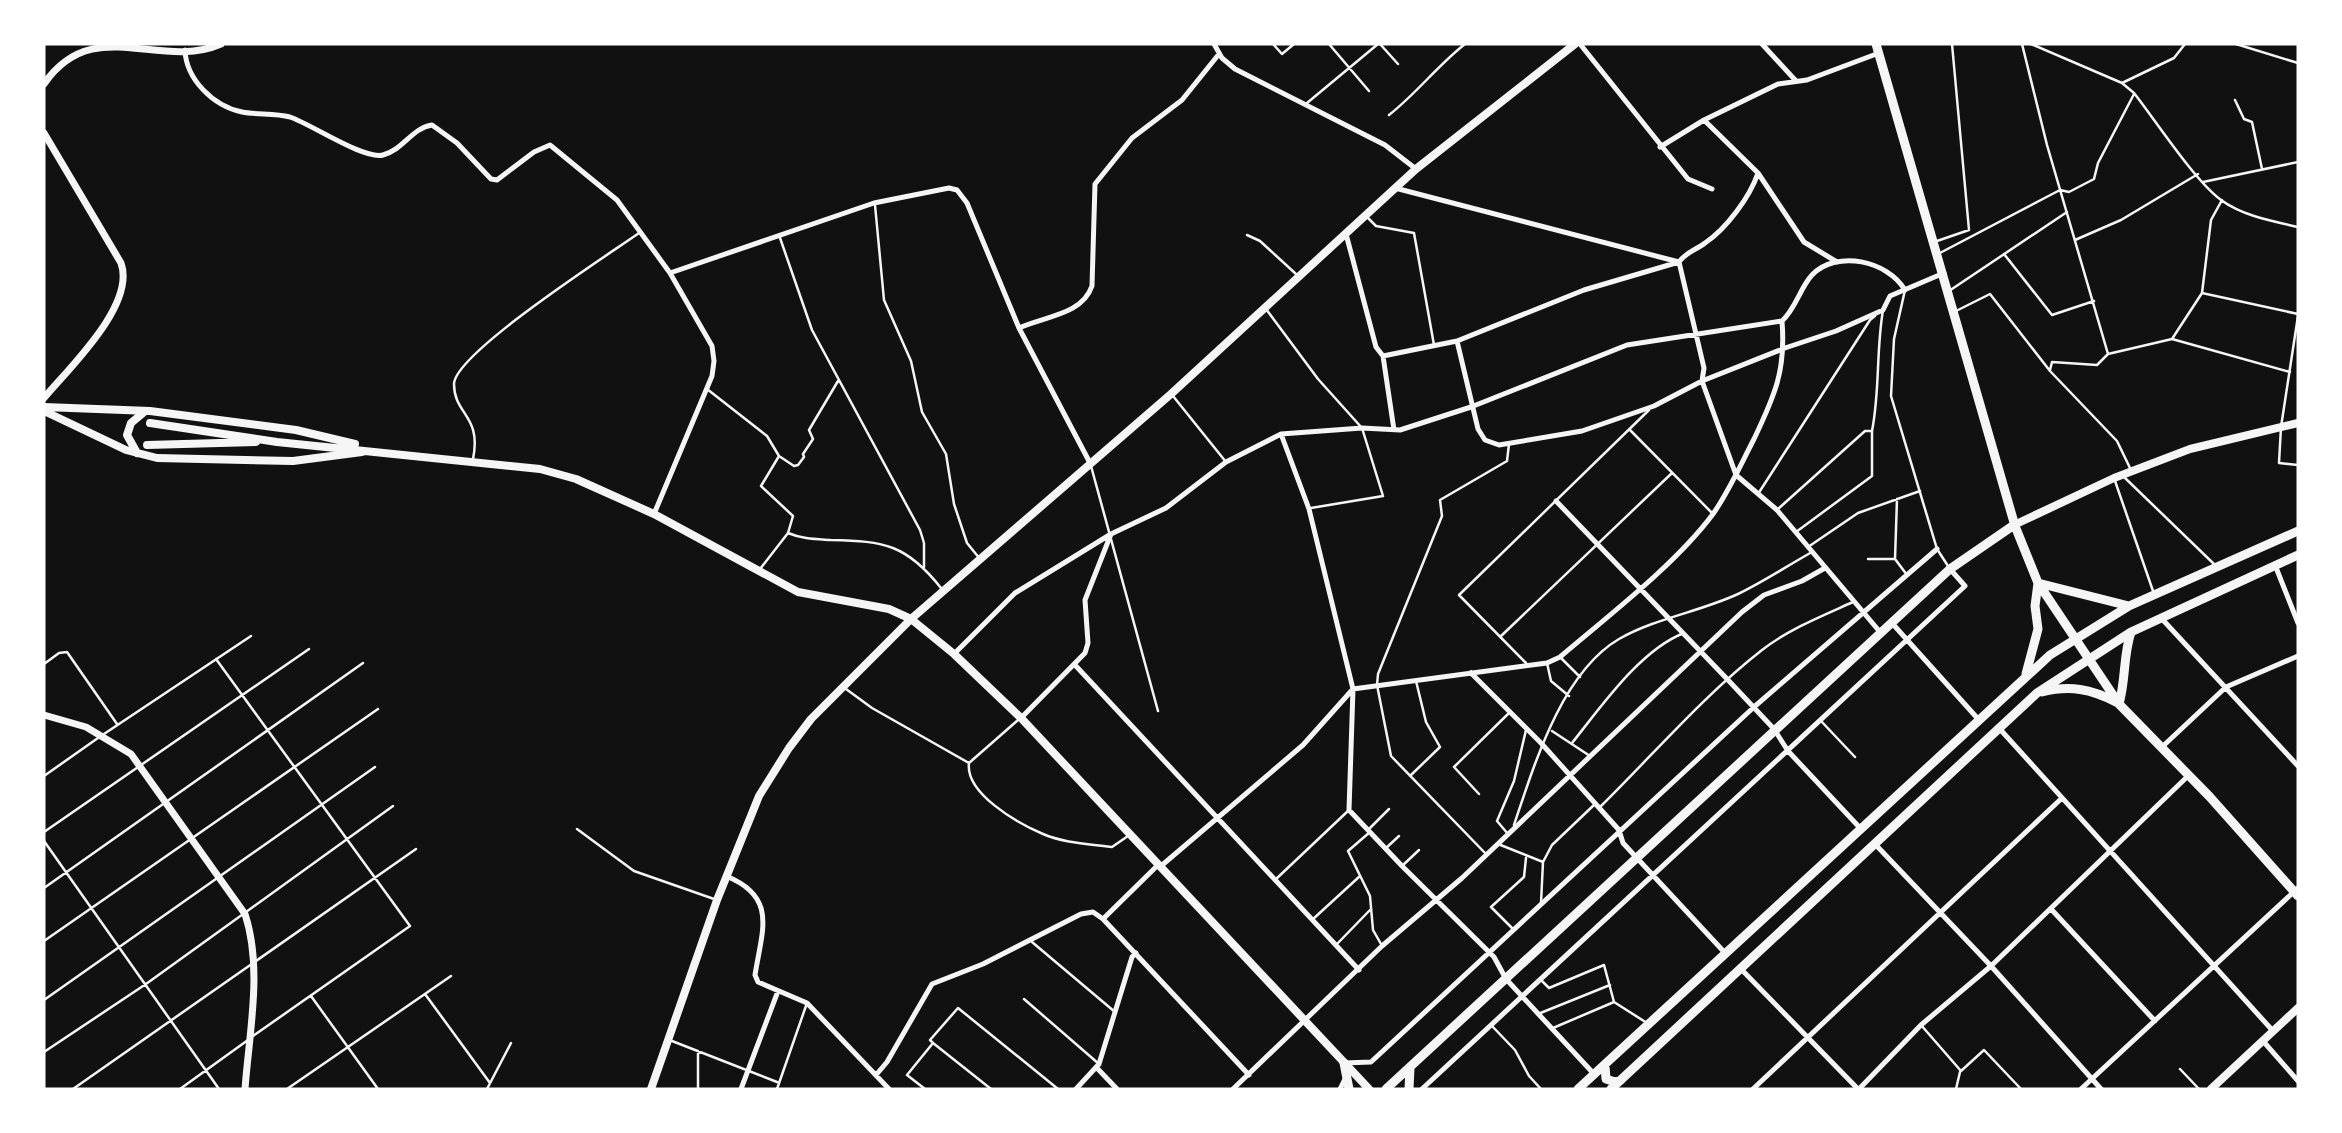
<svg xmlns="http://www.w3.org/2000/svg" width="2342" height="1133" viewBox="0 0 2342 1133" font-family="'DejaVu Sans',sans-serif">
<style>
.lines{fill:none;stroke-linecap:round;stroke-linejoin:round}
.service{stroke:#f5f5f5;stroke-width:2.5}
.minor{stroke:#f5f5f5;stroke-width:5}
.tertiary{stroke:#f5f5f5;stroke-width:7}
.secondary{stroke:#f5f5f5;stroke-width:8}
.primary{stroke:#f5f5f5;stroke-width:9}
</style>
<rect width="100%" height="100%" fill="#111"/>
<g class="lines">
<path class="service" d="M1273 44 1282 54 1294 44
M1329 44 1369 91
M1380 44 1398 64
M2022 44 2047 145 2108 354
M2031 44 2122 83 2134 93C2156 121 2194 180 2221 200 2243 216 2272 221 2298 227
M2236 44 2298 63
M2122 83 2174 58 2185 44
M2235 100 2244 119 2252 122 2262 169
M1307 103 1378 44
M1389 115C1417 93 1437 66 1465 44
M2203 182 2298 162
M875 205 884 300 911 361 922 412 946 454 954 504 967 543 980 559
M1367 217 1376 226 1414 233 1434 345
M779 235 812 330 920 530 924 543V567
M1247 235 1260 241 1296 274
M2075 240 2121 220 2198 174
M1937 241 1969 230 1952 44
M1938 254 2060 190 2069 192 2094 179 2098 163 2134 94
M2004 254 2052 315 2094 301
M1905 290 1894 339 1891 396 1937 549 1948 566
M1949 291 2067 212
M2202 293 2298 314
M1266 309 1318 379 1362 428 1383 496 1311 508
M1956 311 1990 294 2050 371 2117 441 2130 468
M2298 316 2281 427 2279 463 2298 465
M2172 339 2290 372
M2108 354 2172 339 2202 293 2211 220 2222 200
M2050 370 2052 362 2097 365 2108 354
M707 389 767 436 779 456 794 466 798 465 804 457 803 454 813 439 809 430 838 381
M1173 396 1226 462
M1630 430 1713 514
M473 459C482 415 454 415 454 384 455 353 608 255 639 233
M1091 466 1158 711
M2124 477 2215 565
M2114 478 2153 591
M1758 494 1870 320 1875 316
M1897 499 1895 559 1907 575
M1778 509 1865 431H1872C1880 391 1876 351 1883 310
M1796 532 1872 476V431
M788 533C802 539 816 539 831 540 885 541 907 545 941 588
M1808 547 1858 513 1920 491
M1868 559H1895
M760 569 788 533 793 516 761 486 779 456
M1500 637 1672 473
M1560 657 1580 677
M216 659 410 926 253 1036
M1526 663 1459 595 1649 410
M1547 663 1551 681 1569 696
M44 664 59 653 67 652 117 724
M846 689 872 708 969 763C965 793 1017 823 1043 834 1063 843 1090 844 1112 847L1128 836
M1821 721 1855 757
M1552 731 1590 756
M104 734 251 636
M1572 743C1601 707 1640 650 1684 633
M969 763 1018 720
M44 776 98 738
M1410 776 1440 747 1426 722 1416 681
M1479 794 1454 767 1510 712
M1600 807C1653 755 1703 696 1762 650 1789 629 1822 616 1853 602
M1514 825C1534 766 1561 673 1619 639 1656 618 1699 612 1738 594 1763 582 1787 566 1812 552
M577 829 634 871 714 899
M1368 830 1389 809
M44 832 309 649
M1370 832 1348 851 1370 896 1373 930 1381 944
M1508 834 1497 821 1514 781 1526 730
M44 841 219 1089
M1498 844 1543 862
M1385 849 1399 836
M1486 854 1391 756 1377 685 1378 674 1442 516 1440 500 1507 461 1509 444
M1402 866 1419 850
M1275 880 1349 810
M44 888 363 663
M1541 903 1543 862 1552 845 1595 804
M1312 920 1360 876
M1513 929 1491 907 1524 877 1526 858
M44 941 378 709
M1032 942 1115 1012
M1336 945 1370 910
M1541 980 1549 988 1604 965 1614 1002 1647 1023
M425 994 490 1083
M311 996 378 1089
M1024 999 1099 1064
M44 1000 375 767
M1538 1014 1610 985
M1921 1025 1961 1071 1984 1050 2021 1089
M1492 1026 1515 1050 1529 1076 1541 1089
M1553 1028 1614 1002
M672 1041 777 1082
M933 1043 930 1040 958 1008 1058 1089
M44 1052 146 984 393 806
M2180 1069 2199 1089
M73 1089 416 849
M180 1089 248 1040
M287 1089 451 976
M487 1089 511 1043
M698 1089V1051
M777 1089 807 1003
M925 1089 907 1075 933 1043 991 1089
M1956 1089 1960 1072"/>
<path class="minor" d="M1214 44 1222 58 1235 69 1385 145 1416 169
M1580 44 1688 179 1712 189
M1762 44 1796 81
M185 50C186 79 213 106 242 112 257 115 274 113 290 117 311 124 364 160 383 155 403 150 412 128 432 125L457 143 491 179 497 180 534 152 550 145 617 200 670 273 712 346 714 361 712 376 654 514
M1704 120 1758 173 1804 242 1837 262
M1660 147 1704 120 1778 84 1807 80 1879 53
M1395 188 1679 262 1704 368 1702 381 1736 475 1777 510 1880 632
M1346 234 1376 347 1383 356 1394 430
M670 273 874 203 949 188 957 190 967 203 1019 328 1090 463
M1019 328C1045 316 1082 315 1092 286L1095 184 1132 138 1182 100 1219 54
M1457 341 1478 429 1485 440 1499 445 1582 431 1654 406 1702 381 1785 348 1836 331 1883 310 1890 296 1944 273
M1383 356 1457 341 1584 290 1679 262C1686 252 1696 250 1705 243 1726 229 1750 197 1758 173
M1281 434 1309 509 1353 689 1349 810 1402 866 1494 957 1506 979 1594 1074
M1556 501 1729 681 1774 729 1788 751 1861 829
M2275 565 2298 623
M2162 619 2298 766
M1891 622 1979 720
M954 654 1015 593 1111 534 1166 508 1226 462 1281 434 1362 428 1400 430 1471 407 1627 345 1782 321C1796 308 1800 288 1812 275 1837 249 1888 261 1905 290
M1075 665 1359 970
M1471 673 1541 743 1619 830 1623 843 1726 954
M1021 718 1085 653 1088 643 1085 600 1111 534
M1998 727 2273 1031
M2162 747 2226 687 2298 656
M1874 843 1991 966 2101 1089
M1161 866 1303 745 1353 689 1547 663 1560 657C1608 616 1675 565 1713 514 1729 491 1741 464 1754 439 1775 395 1786 370 1782 321
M726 876C778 897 762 930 755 975L758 982 807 1003 889 1089
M2051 909 2155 1021
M1103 919 1249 1075
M1740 968 1858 1089
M2263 1041 2298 1081
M1344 1063 1371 1062 1754 707 1937 549
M1096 1067 1117 1089
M876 1075 887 1062 932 984 983 964 1081 914 1093 912 1103 919 1159 864
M741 1089 778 991
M1076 1089 1099 1064 1132 957 1136 953
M1233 1089 1382 946 1462 878 1742 612 1764 595 1802 581 1825 568
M1340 1089 1345 1079
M1422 1089 1965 586 1950 569
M1753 1089 2062 798
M1859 1089 1921 1025 1991 966 2189 775
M2081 1089 2298 888"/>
<path class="tertiary" d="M44 84C93 13 159 71 221 44
M44 133 121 263C136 305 69 368 44 398
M44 715 86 727 131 754 245 914C263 969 249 1033 245 1089"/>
<path class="secondary" d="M44 407 150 411 296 430 355 444
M44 411 126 450 157 458 293 461 362 452
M150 423 277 442 540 469 576 479 654 514 798 592 889 609 911 619 954 654 1021 718 1369 1089
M147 445 256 442
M137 453 127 435 131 423 143 413
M2014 525 2114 478 2190 449 2298 423
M651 1089 717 900 759 796 789 748 811 719 911 619 1171 394 1416 169 1575 44
M2211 1089 2298 1008"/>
<path class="primary" d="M1876 44 2015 526 2038 583 2119 704 2209 796 2298 896
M2038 583 2129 606
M2026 674 2038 629 2035 606 2038 583
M2042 692C2070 685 2091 689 2116 702
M2119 704C2126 679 2123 656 2131 632
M1344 1063 1349 1089
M1605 1065 1606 1079 1615 1082 1621 1080
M1386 1089 1950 569 2014 525
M1409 1089 1410 1068
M1578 1089 2050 655 2129 606 2298 531
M1611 1089 2037 693 2131 632 2298 555"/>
</g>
<rect width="2342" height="1133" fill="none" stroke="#ffffff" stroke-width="91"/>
</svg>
